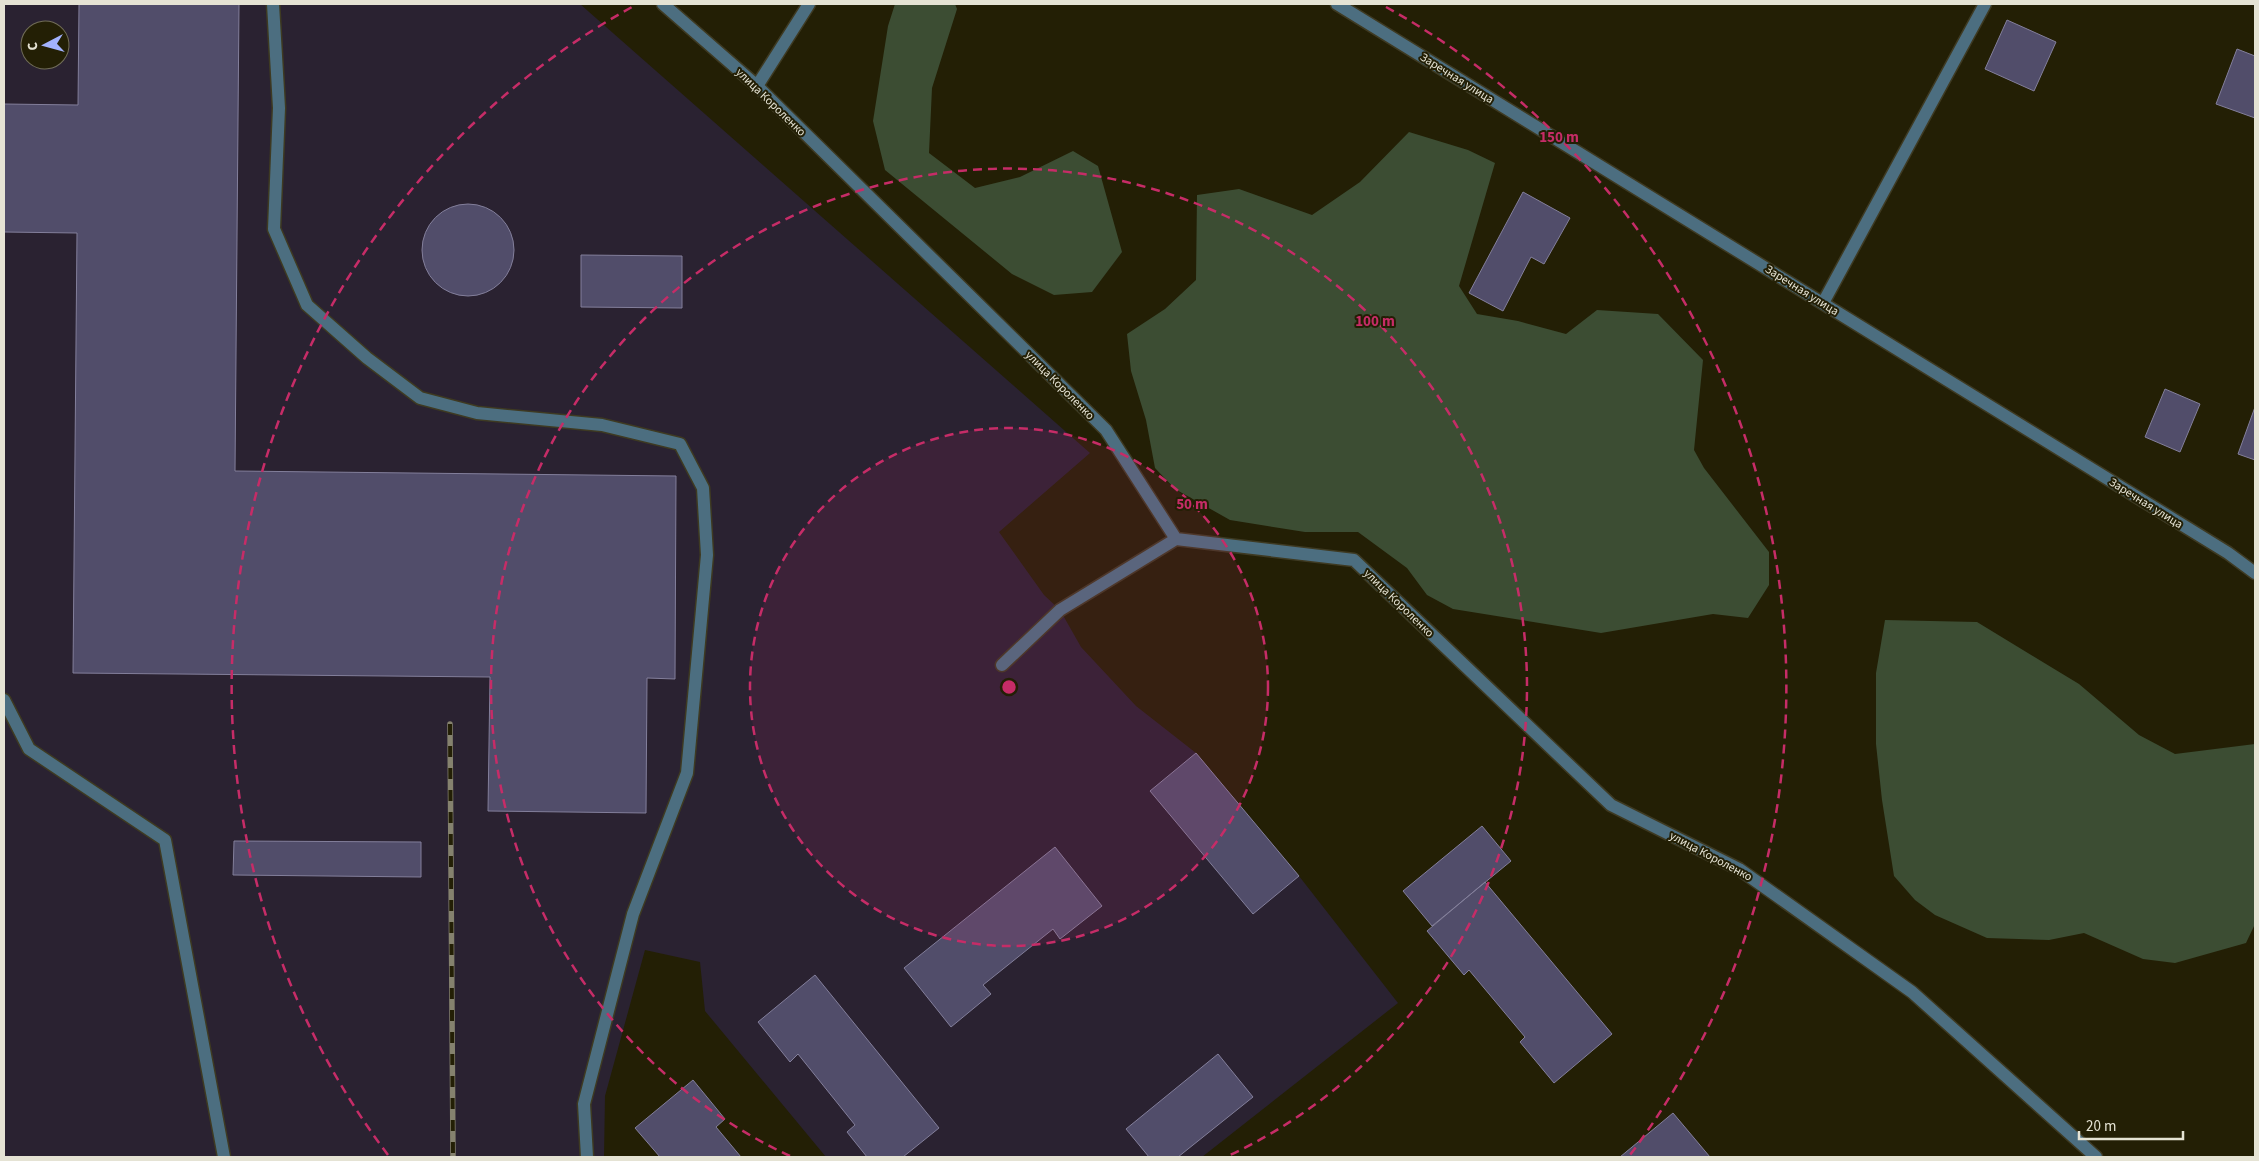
<svg xmlns="http://www.w3.org/2000/svg" width="2259" height="1161" viewBox="0 0 2259 1161" font-family="'Source Sans 3',sans-serif">
<style>
.industrial{fill:#2a2231;fill-rule:evenodd}
.forest{fill:#3c4d33}
.building{fill:#514d6a;stroke:#837f9b}
.lines{fill:none;stroke-linecap:round;stroke-linejoin:round}
.minor-casing{stroke:#3e3a22;stroke-width:15}
.minor{stroke:#4c6e80;stroke-width:12}
.rail-casing{stroke:#85826e;stroke-width:5.5}
.rail{stroke:#231f05;stroke-width:4;stroke-dasharray:11;stroke-linecap:butt}
.ring{fill:none;stroke:#c62c67;stroke-width:2.5;stroke-dasharray:9 6}
.labels{text-anchor:middle;stroke-width:4;stroke-linejoin:round;paint-order:stroke}
.street-label{font-size:12px;fill:#e5e3d4;stroke:#231f05}
.centre{fill:#c62c67;stroke:#231f05;stroke-width:2.5}
.ring-label{font-size:15px;text-anchor:middle;font-weight:bold;fill:#c62c67;stroke:#231f05;stroke-width:4;stroke-linejoin:round;paint-order:stroke}
</style>
<rect width="100%" height="100%" fill="#231f05"/>
<path class="industrial" d="M4 4H580L1090 453 999 532 1044 595 1060 610 1081 647 1136 706 1196 753 1299 876 1398 1003 1202 1157H826L705 1011 700 962 645 950 605 1096 604 1157H4ZM30 30H60V60H30Z"/>
<path class="forest" d="M895 4H955L957 9 932 88 929 153 975 188 1020 177 1073 151 1098 166 1122 252 1092 292 1054 295 1012 274 885 170 873 121 888 26Z
M1409 132 1468 150 1495 163 1459 286 1477 314 1518 321 1566 334 1597 310 1658 314 1703 360 1694 450 1704 468 1769 552V585L1748 618 1713 614 1601 633 1453 609 1427 595 1407 568 1358 532H1305L1230 520 1175 489 1155 468 1146 420 1131 371 1127 334 1165 309 1196 280 1197 195 1239 189 1312 215 1360 182Z
M1885 620 1977 622 2079 684 2139 735 2175 754 2255 744V924L2246 943 2175 963 2143 959 2084 933 2049 940 1987 938 1935 915 1915 900 1894 876 1882 800 1876 744V673Z"/>
<path class="building" d="M79 4H239L235 471 676 476 675 679 647 678 646 813 488 811 490 677 73 673 77 233 4 232V104L78 105Z
M2007 20 2056 42 2034 91 1985 69Z
M2237 49 2255 56V118L2216 104Z
M1523 192 1570 218 1544 264 1531 257 1503 311 1469 293Z
M422 250a46 46 0 1 1 92 0a46 46 0 1 1-92 0Z
M581 255 682 256V308L581 307Z
M2165 389 2200 404 2180 452 2145 437Z
M2255 407V460L2238 454Z
M1196 753 1299 876 1253 914 1150 791Z
M1482 826 1511 861 1432 926 1403 891Z
M234 841 421 842V877L233 875Z
M1055 847 1102 906 1060 939 1053 929 983 985 991 994 951 1027 904 968Z
M1485 882 1612 1034 1554 1083 1520 1042 1525 1037 1469 970 1464 975 1427 931Z
M815 975 939 1128 903 1157H867L847 1132 855 1125 798 1054 790 1062 758 1022Z
M1218 1054 1253 1097 1178 1157H1149L1126 1129Z
M693 1080 725 1119 716 1127 741 1157H660L635 1128Z
M1673 1113 1710 1157H1620Z"/>
<g class="lines">
<defs>
<path id="minor" d="M273 4 279 108 274 229 307 305 367 358 420 398 477 413 602 425 680 444 703 488 707 555 687 773 633 914 584 1104 587 1157
M663 4 757 86 1106 430 1176 539 1354 560 1611 805 1739 869 1912 992 2096 1157
M1337 4 2228 553 2255 573
M757 86 809 4
M1823 303 1985 4
M1002 665 1060 610 1176 539
M4 700 29 749 165 840 224 1157"/>
</defs>
<use href="#minor" class="minor-casing"/>
<use href="#minor" class="minor"/>
<defs>
<path id="rail" d="M450 724 453 1157"/>
</defs>
<use href="#rail" class="rail-casing"/>
<use href="#rail" class="rail"/>
</g>
<circle cx="1009" cy="687" r="259" fill="#c62c67" fill-opacity=".12"/>
<g class="ring">
<circle cx="1009" cy="687" r="259"/>
<path d="M790 1156A518 518 0 1 1 1228 1156"/>
<path d="M388 1155A778 778 0 0 1 632 7M1386 7A778 778 0 0 1 1630 1155"/>
</g>
<g class="labels">
<g class="street-label">
<text transform="translate(1457 78) rotate(32)" y="4">Заречная улица</text>
<text transform="translate(771 102) rotate(44)" y="4">улица Короленко</text>
<text transform="translate(1802 290) rotate(32)" y="4">Заречная улица</text>
<text transform="translate(1060 385) rotate(45)" y="4">улица Короленко</text>
<text transform="translate(2146 503) rotate(32)" y="4">Заречная улица</text>
<text transform="translate(1399 603) rotate(44)" y="4">улица Короленко</text>
<text transform="translate(1711 856) rotate(28)" y="4">улица Короленко</text>
</g>
</g>
<circle cx="1009" cy="687" r="8" class="centre"/>
<g class="ring-label">
<text x="1559" y="142">150 m</text>
<text x="1375" y="326">100 m</text>
<text x="1192" y="509">50 m</text>
</g>
<rect width="2259" height="1161" fill="none" stroke="#e5e3d4" stroke-width="10"/>
<g transform="translate(45 45) rotate(264)"><circle r="24" fill="#231f05" stroke="#716d58"/>
<path d="M0-4L9 19L0 12L-9 19Z" fill="#a2b2fd"/>
<text y="-8" font-size="14" font-weight="bold" text-anchor="middle" fill="#e5e3d4">С</text>
</g>
<path d="M2079 1131v8h104v-8" fill="none" stroke="#e5e3d4" stroke-width="2.5"/>
<text x="2086" y="1131" font-size="15" fill="#e5e3d4" stroke="#231f05" stroke-width="4" paint-order="stroke">20 m</text>
</svg>
